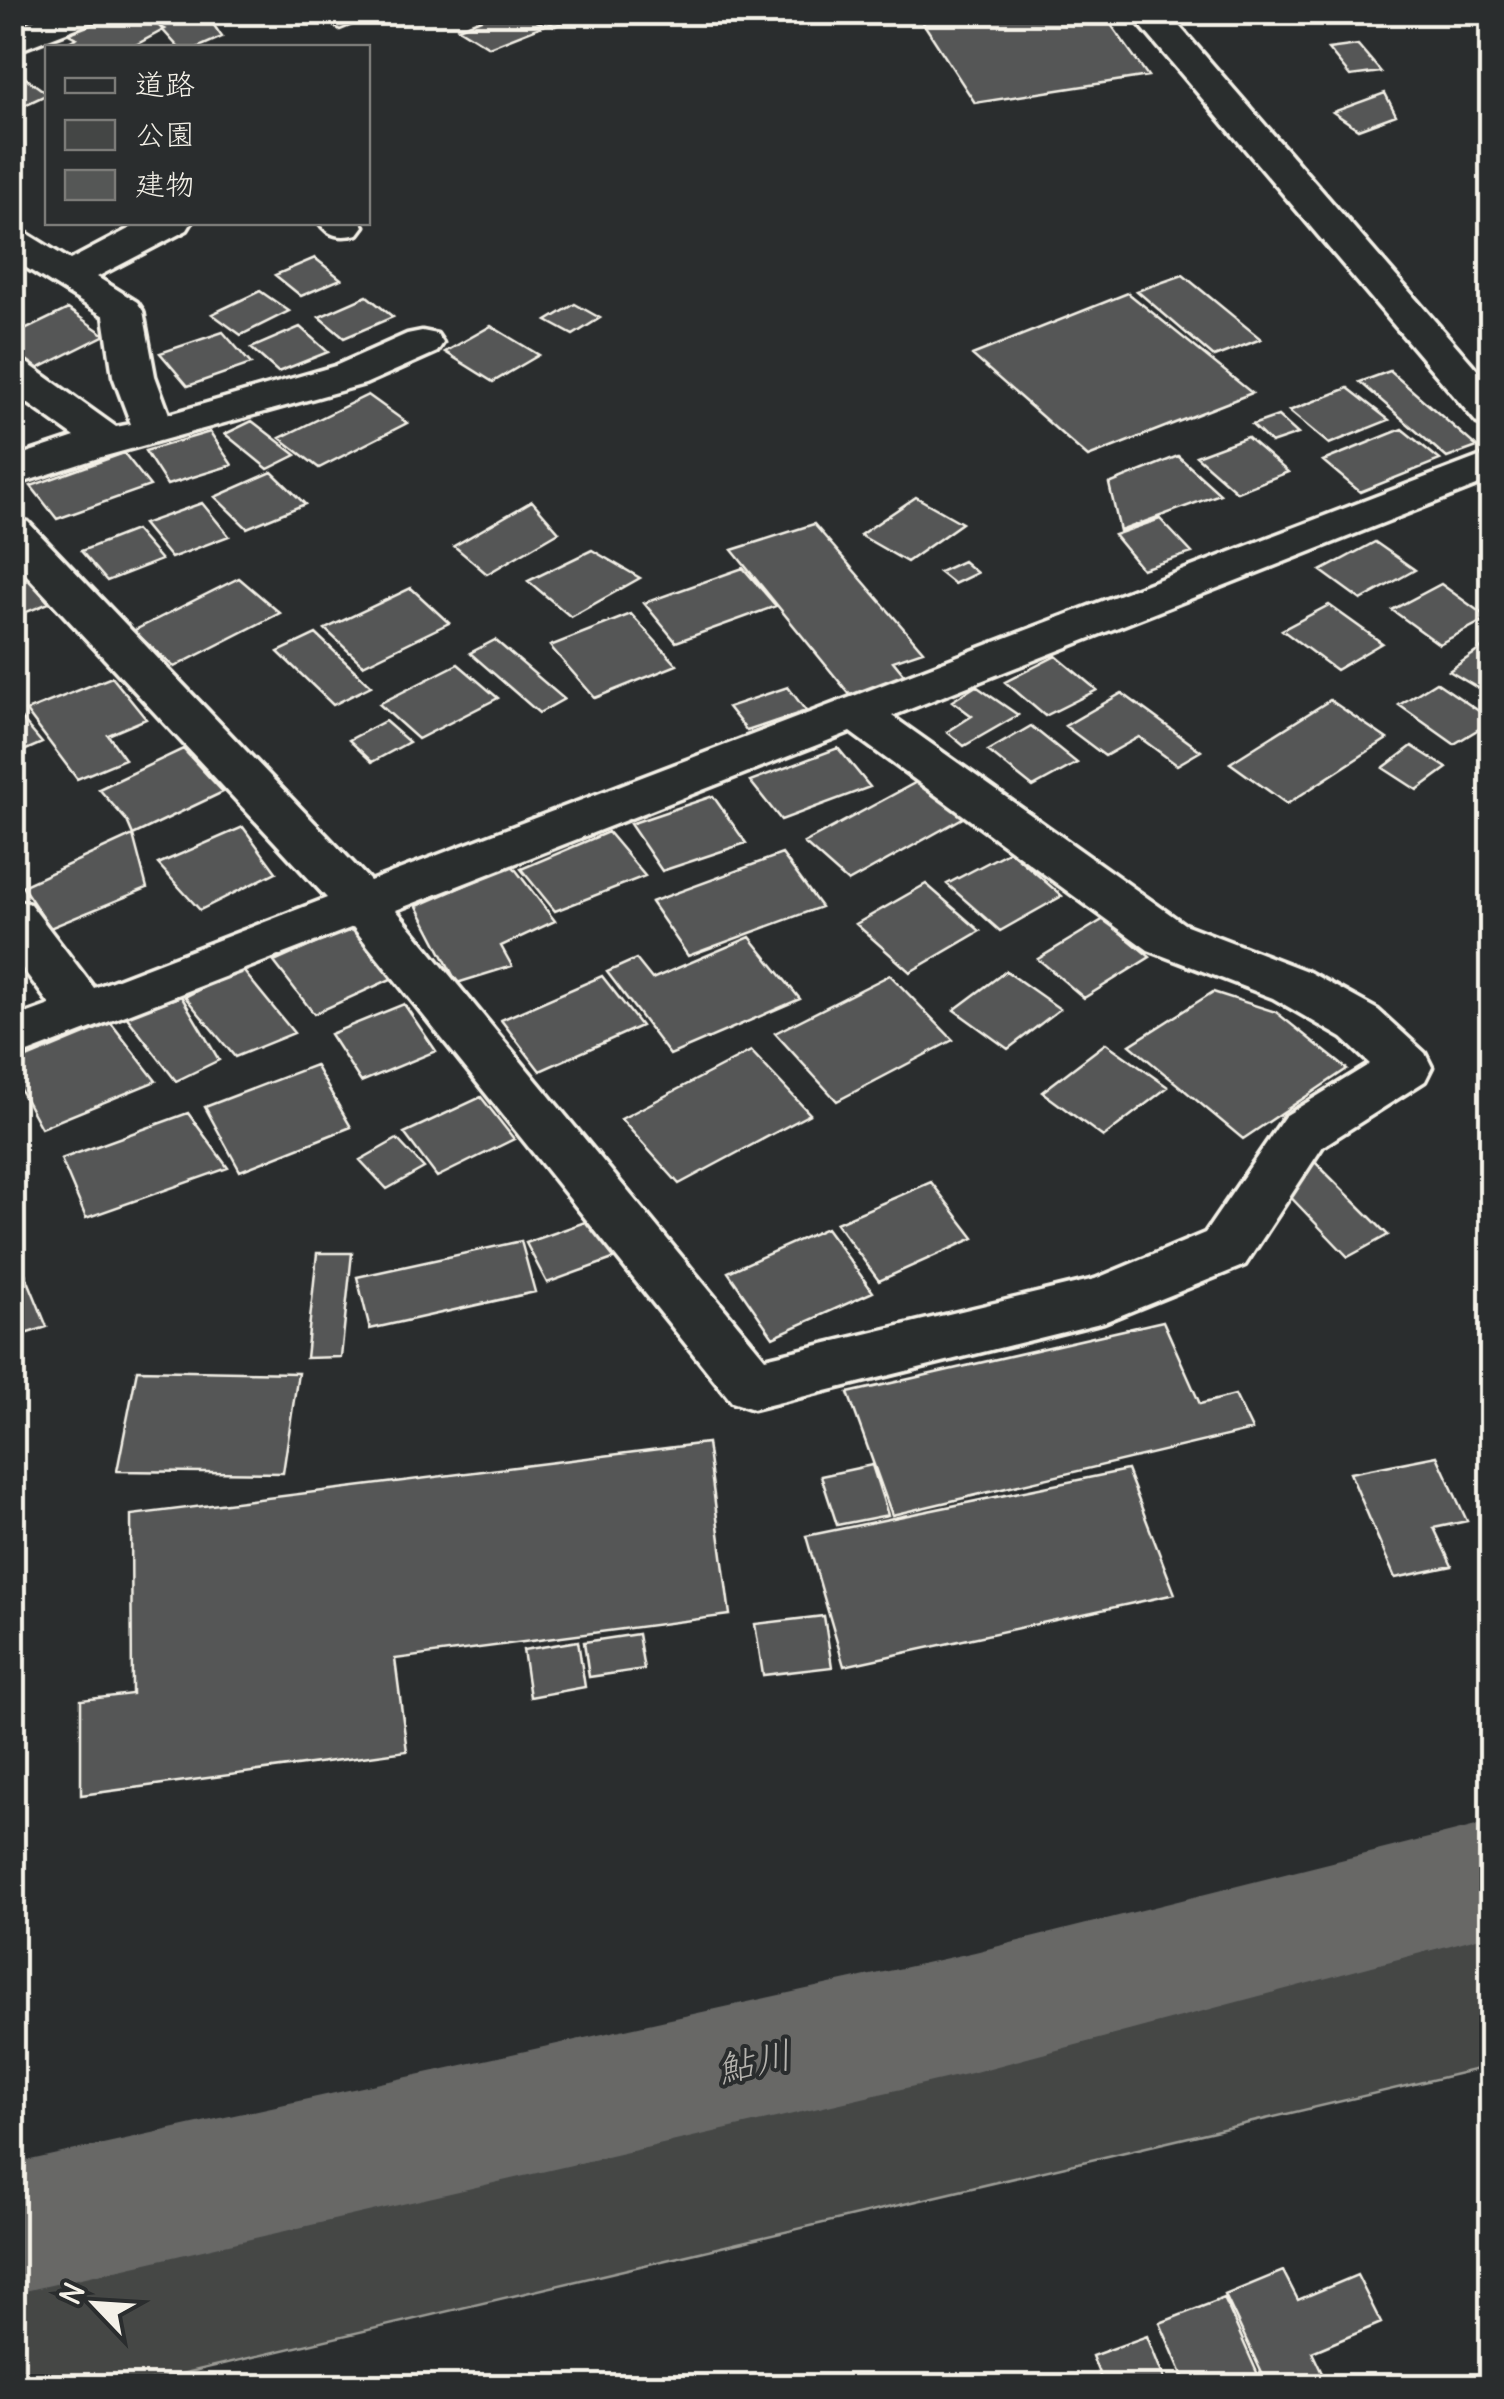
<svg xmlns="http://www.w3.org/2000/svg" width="1504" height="2399" viewBox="0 0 1504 2399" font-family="Delius,'Klee One',sans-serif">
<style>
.green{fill:#444645;stroke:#9c9c96;stroke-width:2.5}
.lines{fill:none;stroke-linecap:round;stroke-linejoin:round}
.river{fill:#676866;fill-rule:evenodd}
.building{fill:#555756;stroke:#f4f1e8;stroke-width:2.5}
.minor-casing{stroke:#f4f1e8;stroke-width:7}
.minor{fill:#2a2d2e;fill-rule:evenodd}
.labels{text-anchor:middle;stroke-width:8;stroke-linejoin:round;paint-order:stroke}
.near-water-label{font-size:38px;font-style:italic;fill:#b5b3ae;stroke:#2a2d2e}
</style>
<rect width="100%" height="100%" fill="#2a2d2e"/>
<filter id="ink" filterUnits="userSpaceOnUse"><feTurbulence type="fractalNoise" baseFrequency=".01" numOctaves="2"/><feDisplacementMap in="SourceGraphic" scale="20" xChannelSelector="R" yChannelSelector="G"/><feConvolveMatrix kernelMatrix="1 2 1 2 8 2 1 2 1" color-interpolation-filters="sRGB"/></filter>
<g filter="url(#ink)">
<path class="green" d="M1491 1923V2066L130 2386H13V2272L157 2242Z"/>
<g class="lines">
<path class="river" d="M1492 1822V1934L975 2072 12 2294V2164L975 1952Z"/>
</g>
<path class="building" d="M107 12H131L165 29 130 48H57L76 38 67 33Z
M139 12H185L199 22 211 21 222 37 197 48H179L159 26Z
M313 12H384L340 30Z
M499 12H518L545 25 489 47 458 28Z
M532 12H585L555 26Z
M916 12H1102L1148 76 975 103Z
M1358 45 1381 72 1350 76 1328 49Z
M20 74 48 94 12 111V77Z
M1385 93 1396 115 1358 129 1333 112Z
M315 258 341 279 301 296 275 275Z
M1183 275 1261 339 1214 357 1137 291Z
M260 291 289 311 241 335 212 314Z
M1128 293 1252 393 1088 457 972 355Z
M367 296 393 317 344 338 319 317Z
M575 304 600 318 573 335 547 321Z
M68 309 105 335 33 371 12 356V336Z
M491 326 539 355 493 382 445 352Z
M300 327 328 352 278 372 251 348Z
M223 332 251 364 188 386 160 353Z
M1390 371 1477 447 1447 458 1360 382Z
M1348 388 1389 420 1329 444 1289 411Z
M368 395 407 423 319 468 280 438Z
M1278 416 1298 434 1271 443 1252 425Z
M252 421 296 455 268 469 225 434Z
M1402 429 1440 460 1360 492 1323 461Z
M210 432 232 465 167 485 145 451Z
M1247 437 1288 472 1237 492 1196 456Z
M124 453 150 486 57 519 31 486Z
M1178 456 1220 494 1120 531 1109 484Z
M272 472 305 504 247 528 215 497Z
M916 497 962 523 907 562 860 535Z
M532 501 559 532 487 574 454 546Z
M202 503 229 536 171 558 143 524Z
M1160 519 1192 553 1142 569 1114 535Z
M814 524 923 651 893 661 906 677 851 696 732 550Z
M135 530 161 560 107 581 81 551Z
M1375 542 1415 570 1361 600 1321 571Z
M592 550 640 578 571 617 528 581Z
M12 559 49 603 12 618Z
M963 561 977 573 954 584 939 572Z
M743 568 776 606 676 642 644 603Z
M239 578 280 613 174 667 133 631Z
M1441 584 1488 618 1439 644 1392 610Z
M411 588 449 623 363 665 325 629Z
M1329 605 1382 643 1336 670 1282 630Z
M631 614 677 665 595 698 550 646Z
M316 634 371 686 333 705 278 652Z
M495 640 564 699 539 713 470 653Z
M1492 641V696H1491L1449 671Z
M1056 656 1097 690 1045 716 1005 682Z
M458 664 498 698 418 739 379 704Z
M112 677 146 719 108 735 125 759 77 779 26 711Z
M1436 682 1492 720V721L1454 744 1399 705Z
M976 686 1018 715 964 746 947 732 972 716 952 701Z
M788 687 806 711 747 731 728 707Z
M1122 693 1201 751 1177 765 1139 737 1105 756 1065 726Z
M1330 700 1387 739 1287 804 1230 763Z
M12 708 42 743 12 756Z
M385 721 409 742 372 762 349 740Z
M1031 726 1077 763 1033 787 988 751Z
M1412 746 1447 768 1417 790 1383 768Z
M838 748 870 787 781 820 750 781Z
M183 749 223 792 133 835 127 821 99 789Z
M924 778 968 815 848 882 804 843Z
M713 796 746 843 662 871 630 824Z
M243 827 276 872 200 910 158 864Z
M608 832 645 876 555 911 521 869Z
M133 835 147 888 50 928 22 886Z
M1010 851 1062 896 1000 931 947 884Z
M782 854 821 907 688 956 651 902Z
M512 865 555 921 501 946 512 966 457 983 417 906Z
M926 884 980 931 910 972 856 924Z
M1104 919 1150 957 1084 998 1038 959Z
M361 923 402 974 314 1014 274 962Z
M750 937 800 999 670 1055 607 972 636 959 652 979Z
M241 968 294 1033 235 1057 185 997Z
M1006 971 1060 1009 1008 1049 954 1010Z
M890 975 953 1040 837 1101 775 1033Z
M602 976 641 1026 540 1071 501 1020Z
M1213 992 1276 1012 1347 1069 1243 1139 1130 1045Z
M181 996 219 1060 176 1081 126 1016Z
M404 1004 436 1051 361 1082 330 1034Z
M111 1023 156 1081 41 1128 12 1075V1064Z
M1106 1043 1168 1087 1103 1137 1042 1092Z
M751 1051 810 1114 679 1184 621 1119Z
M315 1065 351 1127 240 1171 205 1107Z
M481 1097 514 1139 437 1177 404 1133Z
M188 1113 228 1168 86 1218 61 1159Z
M397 1139 424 1168 387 1189 360 1160Z
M1305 1152 1388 1235 1348 1257 1280 1186Z
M931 1182 974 1238 879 1281 836 1223Z
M602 1216 624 1255 547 1283 526 1243Z
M826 1228 873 1292 773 1337 728 1272Z
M12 1241 47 1327 12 1338Z
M521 1241 535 1292 370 1329 357 1277Z
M317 1253H352L341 1357 306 1358Z
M1163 1321 1200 1404 1235 1395 1252 1430 892 1515 848 1393Z
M137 1370 298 1373 283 1473 117 1471Z
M707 1443 730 1615 395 1659 407 1751 81 1795V1700L132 1694 131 1515Z
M1437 1456 1467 1521 1434 1528 1452 1566 1395 1578 1350 1473Z
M872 1465 888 1515 837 1525 821 1476Z
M1127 1470 1175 1594 844 1666 806 1536Z
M824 1616 832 1667 763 1675 755 1624Z
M638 1634 644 1669 589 1677 584 1642Z
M578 1641 585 1687 530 1697 523 1650Z
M1283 2271 1298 2300 1357 2275 1381 2323 1312 2352 1328 2386H1268L1225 2295Z
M1224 2298 1263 2386H1187L1160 2323Z
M1147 2336 1167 2386H1104L1092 2356Z"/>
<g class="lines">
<defs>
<path id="minor" d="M52 12H102L97 20 12 53V29Z
M1129 12H1167L1492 387V427L1477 423Z
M142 222H192L187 230 97 277 137 302 143 311 155 376 169 414 335 366 407 334 422 331 437 334 443 343 437 352 365 384 98 458 12 486V458L75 437 12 392V360L27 363 116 427 131 424 113 376 104 316 12 259V229L26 233 70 260Z
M319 222H361L364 226 358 234C341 238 329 237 319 222Z
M1492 452V480L892 716 1184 924 1309 972 1378 1010 1425 1053 1432 1067 1425 1081 1323 1146 1245 1265 1104 1322 753 1409 732 1402 353 927 12 1059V1019L50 1005 12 954V899L30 904 94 988 327 898 12 559V518L28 522 370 881ZM850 732 1148 950 1273 998 1342 1038 1370 1064 1285 1116 1205 1233 1095 1279 765 1358 396 910Z"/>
</defs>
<use href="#minor" class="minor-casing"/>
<use href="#minor" class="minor"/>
</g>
</g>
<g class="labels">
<g class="near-water-label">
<text transform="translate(754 2062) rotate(-13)" y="13">鮎川</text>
</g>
</g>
<rect width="1504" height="2399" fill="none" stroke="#2a2d2e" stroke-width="50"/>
<rect x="25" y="25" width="1454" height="2349" fill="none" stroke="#f4f1e8" stroke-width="4" filter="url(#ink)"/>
<rect x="45" y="45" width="325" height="180" fill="#2a2d2e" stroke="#7b7b78" stroke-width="2.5"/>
<rect x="65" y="78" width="50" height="15" fill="#2a2d2e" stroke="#7b7b78" stroke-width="2.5"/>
<text x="135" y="95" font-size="30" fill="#f4f1e8">道路</text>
<rect x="65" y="120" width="50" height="30" fill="#444645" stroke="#7b7b78" stroke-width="2.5"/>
<text x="135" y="145" font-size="30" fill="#f4f1e8">公園</text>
<rect x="65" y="170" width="50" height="30" fill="#555756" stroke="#7b7b78" stroke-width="2.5"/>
<text x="135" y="195" font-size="30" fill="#f4f1e8">建物</text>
<g transform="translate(95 2304) rotate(295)" stroke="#2a2d2e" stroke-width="8" paint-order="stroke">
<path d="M0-8L18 38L0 25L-18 38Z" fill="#f4f1e8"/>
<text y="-15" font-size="28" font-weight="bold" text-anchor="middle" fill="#f4f1e8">N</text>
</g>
</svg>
